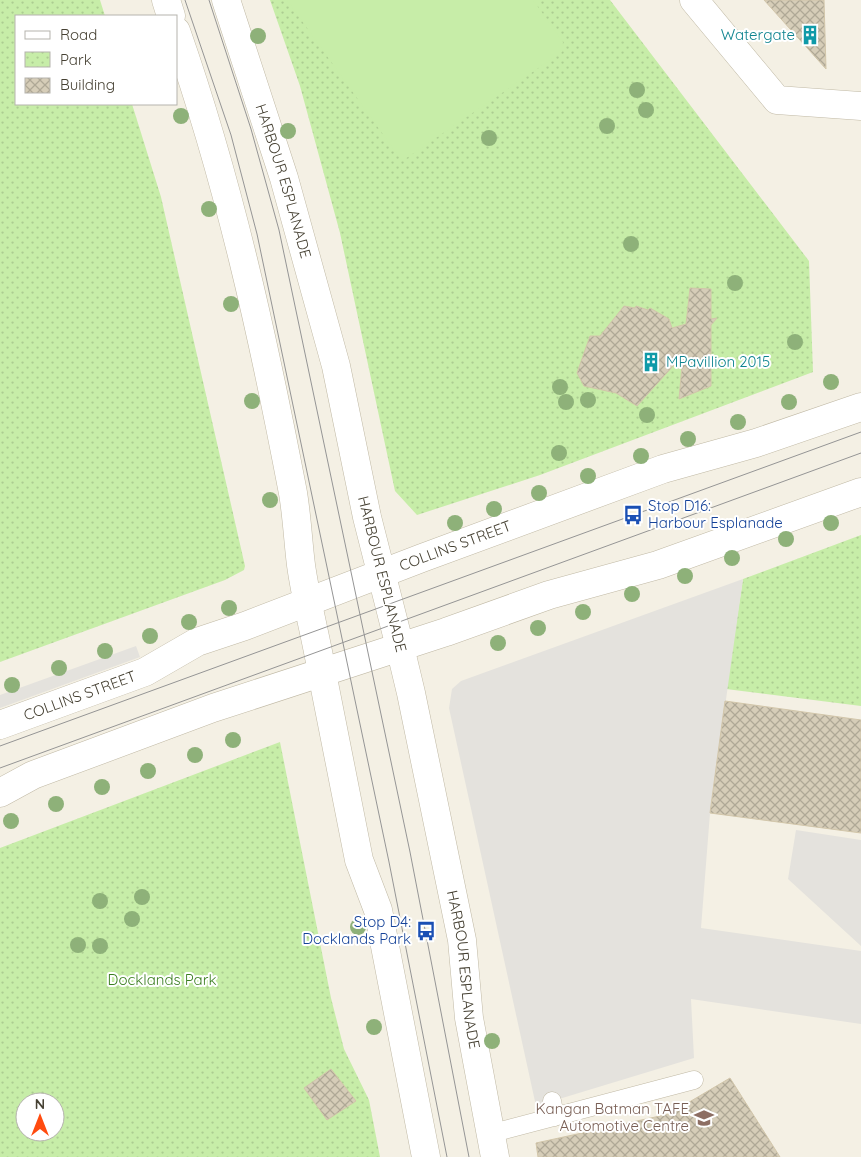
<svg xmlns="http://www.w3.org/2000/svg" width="861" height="1157" viewBox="0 0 861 1157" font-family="Quicksand,sans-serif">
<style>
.park{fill:url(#park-dots);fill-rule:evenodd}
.pitch{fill:#c7eda8}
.parking{fill:#e4e2dd}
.building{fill:url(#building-cross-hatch);stroke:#d2c6aa}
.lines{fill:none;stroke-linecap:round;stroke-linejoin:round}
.service-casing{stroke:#c0b9a5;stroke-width:19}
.minor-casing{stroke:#c0b9a5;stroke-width:29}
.tertiary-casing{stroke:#c0b9a5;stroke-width:29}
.service{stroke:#fff;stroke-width:18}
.minor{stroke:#fff;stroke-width:28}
.tertiary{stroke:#fff;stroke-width:28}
.tram{stroke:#959595;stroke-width:1}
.tree{fill:#8eb179}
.labels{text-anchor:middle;stroke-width:4;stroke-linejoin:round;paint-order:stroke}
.culture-label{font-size:15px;fill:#0d838f;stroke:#fff;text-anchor:end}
.street-label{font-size:15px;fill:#464133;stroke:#fff}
.transit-label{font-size:15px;fill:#164399;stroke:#fff;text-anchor:start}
.park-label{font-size:15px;fill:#3b7e21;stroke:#fff}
.education-label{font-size:15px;fill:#785e54;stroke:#fff;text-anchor:end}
</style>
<defs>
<pattern id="park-dots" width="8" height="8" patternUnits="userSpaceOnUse" patternTransform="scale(1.25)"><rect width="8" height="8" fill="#c7eda8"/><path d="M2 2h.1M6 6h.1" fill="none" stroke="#accc91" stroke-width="1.8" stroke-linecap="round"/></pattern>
<pattern id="building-cross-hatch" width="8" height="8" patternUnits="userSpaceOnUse" patternTransform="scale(1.25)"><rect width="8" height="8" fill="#d6cdb8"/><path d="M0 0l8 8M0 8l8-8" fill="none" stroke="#afa896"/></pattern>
</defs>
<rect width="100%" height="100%" fill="#f4f0e4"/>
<path class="park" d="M0 0H100L105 16H16V104H132L161 197 245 566 244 570 225 580 0 662Z
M270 0H610L809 261 813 372 540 475 417 515 395 491 340 233 300 86Z
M861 535V706L726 689 743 579Z
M280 742 331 998 344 1049 369 1100 380 1157H0V848ZM25 1102H55V1132H25Z"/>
<path class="pitch" d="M287 0H533L563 42 562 52 402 161Z"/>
<path class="parking" d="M743 579 710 813 701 928 861 951V1024L691 999 694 1058 536 1106 449 708 452 689 461 681Z
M136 646 140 657 0 708V695Z
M796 830 861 840V946L788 879Z"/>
<path class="building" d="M764 0H824L826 69Z
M690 288 711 289V319L717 318 711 325V386L679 399 683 355 637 406 616 393 584 386 577 373 590 336H600L624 306 635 308 636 306 648 310 650 308 669 319 672 328 686 324Z
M725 701 861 720V833L710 813Z
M331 1069 356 1101 327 1120 304 1088Z
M730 1078 780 1157H538L536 1143 669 1114Z"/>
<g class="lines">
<defs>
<path id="service" d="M552 1101 555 1117
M493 1133 694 1080"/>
<g id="minor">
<path d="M694 0 777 100 861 106"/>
<path id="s1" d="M400 647 411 693 462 940 469 1018 495 1157"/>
<path d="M322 673 359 860 378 910 426 1157"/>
</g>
<g id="tertiary">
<path d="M166 0 171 16"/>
<path id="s2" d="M226 0 284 178 336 366 367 517 400 647"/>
<path d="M176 31C229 182 263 336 293 493 297 517 298 541 301 565 306 601 316 637 322 673"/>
<path id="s3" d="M0 725 145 672 197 642 245 626 422 558 663 469 756 443 861 407"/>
<path d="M0 793 33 775 213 708 446 632 549 595 658 565 861 492"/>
</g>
</defs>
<use href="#service" class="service-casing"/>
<use href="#minor" class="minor-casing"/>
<use href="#tertiary" class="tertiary-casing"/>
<use href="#service" class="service"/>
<use href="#minor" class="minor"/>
<use href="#tertiary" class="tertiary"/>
<path class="tram" d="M185 0 231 135 257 234 389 862 447 1157
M209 0 251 129 279 230 410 852 469 1157
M0 746 861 432
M0 768 861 453"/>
</g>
<g class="tree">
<circle cx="258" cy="36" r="8"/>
<circle cx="637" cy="90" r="8"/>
<circle cx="646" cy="110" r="8"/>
<circle cx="181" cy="116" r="8"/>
<circle cx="607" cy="126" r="8"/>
<circle cx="288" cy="131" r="8"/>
<circle cx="489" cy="138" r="8"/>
<circle cx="209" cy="209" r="8"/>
<circle cx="631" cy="244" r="8"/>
<circle cx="735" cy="283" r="8"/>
<circle cx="231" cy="304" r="8"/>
<circle cx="795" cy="342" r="8"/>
<circle cx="831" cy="382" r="8"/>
<circle cx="560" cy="387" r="8"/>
<circle cx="588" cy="400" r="8"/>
<circle cx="252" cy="401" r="8"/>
<circle cx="566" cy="402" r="8"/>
<circle cx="789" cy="402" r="8"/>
<circle cx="647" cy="415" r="8"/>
<circle cx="738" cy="422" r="8"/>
<circle cx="688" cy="439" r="8"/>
<circle cx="559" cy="453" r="8"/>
<circle cx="641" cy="456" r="8"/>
<circle cx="588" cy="476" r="8"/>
<circle cx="539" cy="493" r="8"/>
<circle cx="270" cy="500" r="8"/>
<circle cx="494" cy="509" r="8"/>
<circle cx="455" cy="523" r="8"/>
<circle cx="831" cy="523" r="8"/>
<circle cx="786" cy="539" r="8"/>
<circle cx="732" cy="558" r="8"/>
<circle cx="685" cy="576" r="8"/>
<circle cx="632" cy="594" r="8"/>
<circle cx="229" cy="608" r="8"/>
<circle cx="583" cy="612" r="8"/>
<circle cx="189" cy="622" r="8"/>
<circle cx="538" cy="628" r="8"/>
<circle cx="150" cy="636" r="8"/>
<circle cx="498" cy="643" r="8"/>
<circle cx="105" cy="651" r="8"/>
<circle cx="59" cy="668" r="8"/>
<circle cx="12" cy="685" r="8"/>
<circle cx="233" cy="740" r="8"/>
<circle cx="195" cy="755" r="8"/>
<circle cx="148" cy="771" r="8"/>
<circle cx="102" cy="787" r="8"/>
<circle cx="56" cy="804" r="8"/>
<circle cx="11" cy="821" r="8"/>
<circle cx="142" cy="897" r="8"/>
<circle cx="100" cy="901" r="8"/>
<circle cx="132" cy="919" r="8"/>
<circle cx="358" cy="927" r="8"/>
<circle cx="78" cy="945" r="8"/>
<circle cx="100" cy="946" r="8"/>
<circle cx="374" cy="1027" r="8"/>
<circle cx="492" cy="1041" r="8"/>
</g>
<defs>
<symbol id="building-bare" viewBox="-9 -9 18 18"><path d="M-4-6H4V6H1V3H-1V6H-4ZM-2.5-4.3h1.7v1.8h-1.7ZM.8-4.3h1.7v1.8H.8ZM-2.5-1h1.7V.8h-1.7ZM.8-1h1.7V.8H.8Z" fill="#0f9aa8" stroke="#fff" stroke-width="2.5" paint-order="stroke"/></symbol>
<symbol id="bus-bare" viewBox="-9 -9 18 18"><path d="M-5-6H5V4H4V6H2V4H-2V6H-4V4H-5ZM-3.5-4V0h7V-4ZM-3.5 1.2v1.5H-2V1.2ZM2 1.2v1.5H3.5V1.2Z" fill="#1a4fb4" stroke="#fff" stroke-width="2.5" paint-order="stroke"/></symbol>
<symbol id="university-bare" viewBox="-9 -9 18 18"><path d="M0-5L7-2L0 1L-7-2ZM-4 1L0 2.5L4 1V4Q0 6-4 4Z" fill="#8d6e63" stroke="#fff" stroke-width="2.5" paint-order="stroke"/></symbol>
</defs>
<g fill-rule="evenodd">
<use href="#building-bare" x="796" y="21" width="28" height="28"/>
<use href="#building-bare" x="637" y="348" width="28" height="28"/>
<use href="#bus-bare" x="619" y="501" width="28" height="28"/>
<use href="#bus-bare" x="412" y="917" width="28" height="28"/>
<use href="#university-bare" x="690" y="1104" width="28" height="28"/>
</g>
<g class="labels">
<g class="culture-label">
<text x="795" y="40">Watergate</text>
<text x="666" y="367" text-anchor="start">MPavillion 2015</text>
</g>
<g class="street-label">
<text dy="5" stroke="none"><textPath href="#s2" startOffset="190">HARBOUR ESPLANADE</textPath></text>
<text dy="5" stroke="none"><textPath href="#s3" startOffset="490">COLLINS STREET</textPath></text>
<text transform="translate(382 574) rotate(76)" y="5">HARBOUR ESPLANADE</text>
<text dy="5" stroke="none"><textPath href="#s3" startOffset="85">COLLINS STREET</textPath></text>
<text dy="5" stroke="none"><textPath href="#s1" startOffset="329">HARBOUR ESPLANADE</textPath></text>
</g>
<g class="transit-label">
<text x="648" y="511">Stop D16:<tspan x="648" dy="17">Harbour Esplanade</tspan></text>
<text x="411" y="927" text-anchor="end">Stop D4:<tspan x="411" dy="17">Docklands Park</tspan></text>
</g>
<g class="park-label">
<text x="162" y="985">Docklands Park</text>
</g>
<g class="education-label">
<text x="689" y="1114">Kangan Batman TAFE<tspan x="689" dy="17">Automotive Centre</tspan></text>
</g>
</g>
<rect x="15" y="15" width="162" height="90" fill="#ffffff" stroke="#b5b3ad"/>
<rect x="25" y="31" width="25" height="8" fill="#ffffff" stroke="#b5b3ad"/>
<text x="60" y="40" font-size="15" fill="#464133">Road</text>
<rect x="25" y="52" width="25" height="15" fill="url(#park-dots)" stroke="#b5b3ad"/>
<text x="60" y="65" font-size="15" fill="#464133">Park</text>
<rect x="25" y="78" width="25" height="15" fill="url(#building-cross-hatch)" stroke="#b5b3ad"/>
<text x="60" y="90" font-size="15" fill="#464133">Building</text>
<g transform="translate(40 1117)"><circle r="24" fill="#ffffff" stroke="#b5b3ad"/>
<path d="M0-4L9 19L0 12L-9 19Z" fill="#ff4b0f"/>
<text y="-8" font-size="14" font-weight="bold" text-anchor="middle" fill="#464133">N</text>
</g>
</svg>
